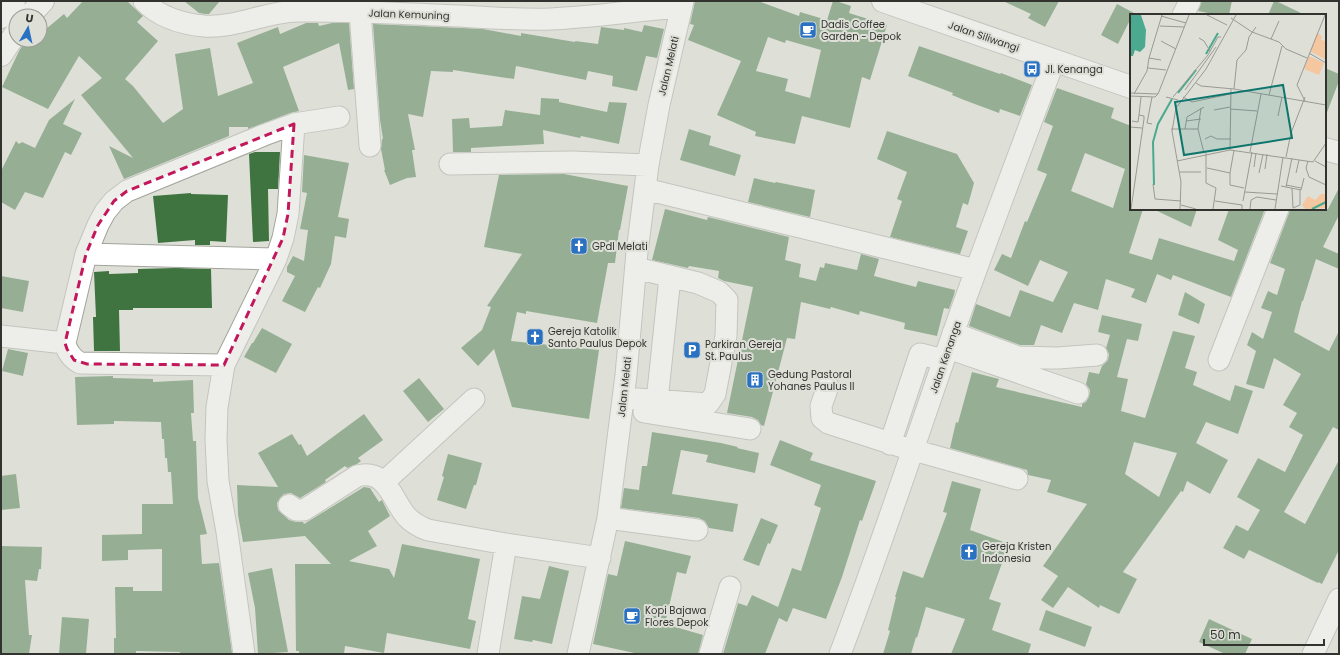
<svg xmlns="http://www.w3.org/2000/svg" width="1340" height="655" viewBox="0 0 1340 655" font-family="Poppins,sans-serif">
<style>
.building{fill:#3f7441;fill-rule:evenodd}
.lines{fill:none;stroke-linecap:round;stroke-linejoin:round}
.minor-casing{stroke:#a2a49c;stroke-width:23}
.major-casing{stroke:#a2a49c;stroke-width:24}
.minor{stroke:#fff;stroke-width:21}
.major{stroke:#fff;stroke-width:22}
.marked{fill:none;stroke:#c2185b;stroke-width:3;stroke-dasharray:8 5;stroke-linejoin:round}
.labels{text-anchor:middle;stroke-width:4;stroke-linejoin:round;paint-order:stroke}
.street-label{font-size:10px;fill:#32322f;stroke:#dee0d8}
.poi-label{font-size:10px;fill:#32322f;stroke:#dee0d8;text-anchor:start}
.inset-river{fill:none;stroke:#4aa98e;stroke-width:2}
.inset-road{fill:none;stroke:#999a94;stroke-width:1}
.view{fill:#0f766e;fill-opacity:0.15;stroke:#0f766e;stroke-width:2}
.inset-edge{fill:none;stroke:#32322f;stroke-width:2}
</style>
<rect width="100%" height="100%" fill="#dee0d8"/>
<path class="building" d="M83 1H127L143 16 137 22 158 41 125 79 133 86 163 123 183 109 175 54 210 48 218 96 253 83 237 43 278 27 280 34 306 23H318L319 26 332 23H349L354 89 348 90 339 43 283 67 299 111 290 113 248 129V127H229V136L124 179 109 146 133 158 81 95 102 78 79 56 48 109 2 87 19 51 26 40H40V34L64 14 67 18Z
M184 1H220L209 14H205L199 13Z
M695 1H758L799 16 800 12 827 20 833 1H836L851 6 849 13 887 25 870 80 862 77 850 128 802 116 795 144 755 136 756 132 717 115 741 61 688 40 694 25 690 24ZM768 37 785 43 786 40 821 50 810 98 785 91 788 79 756 71Z
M1003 1H1059L1045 27 1028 18 1031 14Z
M1202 1H1232L1229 15H1218L1198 11Z
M1274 1H1276L1305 15H1268Z
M1117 4 1134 13 1131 15V18L1118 44 1101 35Z
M373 24 483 29 521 36V33L575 42V41L598 44 601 27 624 30V28L642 32 644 25 664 29 657 58 646 56 637 91 612 86 613 76 588 71 586 80 516 66 514 79 453 70V72L431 71 423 117 408 114 415 150H412L416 177 407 178 390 185 384 170H385L381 149 382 139H383L380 120Z
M919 46 1000 74 1001 73 1032 85 1020 116 1000 109 999 113 964 100 952 95 953 93 908 76Z
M1325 68 1339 74V81L1326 115H1325Z
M1057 88 1114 108 1111 118 1131 126V209H1143L1129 253 1152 260 1159 238 1234 261 1238 250 1218 240 1229 209H1265L1231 297 1173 275 1171 280 1157 274 1146 303 1131 297 1135 289 1106 279 1098 310 1074 303 1062 333 1041 325 1034 345H1020L969 326 976 304 1010 317 1020 290 1053 302 1068 272 1040 260 1028 286 994 270 1002 254 1011 258 1025 221 1027 222 1047 174 1037 170 1053 126 1044 122ZM1085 153 1125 169 1113 208 1071 191Z
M541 98 559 99V102L607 112 609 102 627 103 619 144 581 136 580 138 543 130 544 144 471 148V152H453L452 119 469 118 470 128 502 126 505 110 540 115Z
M75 99 63 124 82 133 71 155 65 152 43 198 25 192 15 210 1 202V171L16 141 19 144 22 142 35 148 49 120Z
M689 129 711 136 709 145 741 155 735 176 680 160Z
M887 131 957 154 967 171 974 183 968 205 963 203 956 227 968 231 960 254 890 237 902 201 897 199 907 172 877 159Z
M255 152H280L278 189H268L269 241 253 242 249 154Z
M304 155 349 163 338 217 349 219 346 238 335 236 331 264 320 288 318 287 305 312 282 301 295 276 287 272V267L293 256 304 261 308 230 300 229 307 193 302 192Z
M564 174 628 186 620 230H619L615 263H608L597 323 526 311V314L517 312 511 341 599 350 589 419 512 407 494 349 478 366 461 348 482 330 491 307 487 306 522 254 484 247 499 175Z
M754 178 775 183 776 182 815 190 810 217 748 202Z
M1339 188V215L1323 247 1339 254V269L1316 259 1303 301H1302L1294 332 1329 351 1339 331V430L1333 427 1284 512 1305 524 1339 460V550L1322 584 1318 582V583L1249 550 1244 559 1223 548 1236 525 1248 531 1260 510 1237 497 1258 458 1285 472 1303 435 1289 427 1297 413 1283 405 1301 374 1274 358 1264 389 1246 384 1256 351 1247 345 1252 332 1263 339 1272 312 1261 308 1268 291 1277 295 1285 269 1270 263 1289 213 1290 209H1328Z
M191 193V194L228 195 226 242 210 241V245H195V240L158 243 153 196Z
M665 209 707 220 708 217 789 237 785 260 801 264 799 277 816 281 820 267 824 268 825 263 857 270 861 254 879 259 874 276 916 287 918 281 955 290 954 295 949 309 944 308 937 336 904 329 905 323 860 311 859 315 831 307 830 309 801 302 795 339 787 338 764 426 761 425 758 420 752 417 727 413 753 287 724 281 718 278 719 271 689 266 688 268 652 260Z
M1153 209H1197L1191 227Z
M175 268 211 269 212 308H133V310H119L120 351H94L93 317H96L94 272 109 271V274L138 273V269Z
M1 276 29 281 23 312 1 308Z
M1185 292 1205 304 1199 324 1178 315Z
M1102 315 1142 324 1138 341 1127 339 1117 377 1128 379 1121 411 1145 418 1173 331 1195 336 1185 368 1197 372 1193 385 1230 401 1235 385 1253 391 1238 434 1206 422 1196 443 1228 460 1210 494 1187 481 1183 492 1181 491 1123 572 1137 579 1119 614 1100 605 1099 608 1068 587 1053 608 1041 600 1058 576 1043 566 1087 504 1047 492 1051 480 1028 475 1027 470 950 448 956 422 958 423 972 372 999 379 996 387 1082 407V404L1086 402 1089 397 1090 390 1086 384 1089 372 1099 374 1102 366 1108 360 1109 354 1106 348 1110 335 1098 332ZM1134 442 1177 453 1159 497 1125 474Z
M262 328 292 344 276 373 244 357 252 343H253Z
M8 349 28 353 23 376 2 371Z
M113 376V378L153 379V382L193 380 194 413H191L193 441H196L198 498 207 534 200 535 202 564 219 563 232 653 180 654V652L136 651V654H114V638H116L115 587H133V591H162V549L128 550V560L102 561V535L142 534V504H173L171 472H168L167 458H165L164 439H162L161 422 114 421V424L77 425 75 377Z
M419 378 444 409 428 422 403 391Z
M364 414 383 440 358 458 361 461 357 464 347 468 345 466 325 480 326 482 300 498 291 493 284 494 280 498 277 503 278 510 289 520 296 522H303L304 524 364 487 370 488 379 502 382 500 390 516 368 531 377 546 349 561 389 569 394 578 402 544 480 559 468 619 476 621 470 649 387 633 384 653 345 646 344 654H299V651H296L295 564H331L305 536 243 542 238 515 237 485 278 487 258 453 292 434 299 445 301 444 307 456Z
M652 432 721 443 738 447 737 448 759 453 755 473 706 462 708 455 681 450 672 494 738 504 733 532 709 528 705 521 699 518 621 508 624 488 639 490 642 466H647Z
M780 440 813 453 810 460 876 481 862 521 860 520 842 577 826 619 793 608 787 622 779 618 765 654H723L738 603 747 606 752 595 778 607 792 568 801 571 821 508 814 505 821 485 770 465Z
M448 454 482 463 476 485H474L466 509 437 500 444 477 442 476Z
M16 474 20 508 1 510V476Z
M952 481 981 489 970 530 1009 544 989 599 1001 603 992 630 1031 644 1028 654H951L965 619 926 607 917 638 916 637 911 654H883L890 631 888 630 896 597H895L903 571 923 578 947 513 943 512Z
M761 518 778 525 770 544 768 543 759 566 743 560Z
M625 541 691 556 686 574 677 572 665 624 703 635 698 654H639L593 644 608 574 617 576Z
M1 546 42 547 41 569H39L37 581 25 580 29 635H32L29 654H1Z
M549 566 569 571 552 644 533 640 532 642 514 639 522 596 540 599Z
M272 568 288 652 258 654 255 608 248 573Z
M1046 610 1092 627 1085 647 1039 630Z
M62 617 89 619 86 654H59Z
M1209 619 1252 639 1245 654H1225L1199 642Z"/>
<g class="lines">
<defs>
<path id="minor" d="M144 1C159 17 183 24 204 26 236 28 265 12 297 11 351 10 406 14 460 16 490 18 521 20 551 19 595 17 638 10 681 7
M360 12 370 146
M1183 15 1190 1
M450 164 571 162 648 165
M645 189 976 270
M86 254 276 259
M953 333 1018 357 1058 358 1097 355
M1 336 65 343
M948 348 1078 393
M1219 360 1278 209
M224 365 276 259 283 238 288 214 294 124
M828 386 821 406 822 418 828 423 906 448 1017 479
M623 398 708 404 715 394 726 336 727 300 719 292 698 283 636 268
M657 401 670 277
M644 412 750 429
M890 444 920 354 944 360
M384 482 474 399
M289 505 296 510H304L357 476C387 468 392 500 407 517 414 524 420 527 428 530L506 544 600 558
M608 518 697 530
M244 654 227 532 218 481 216 440 217 407 224 365 80 363C71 358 67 352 65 343L86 254 98 225 105 212 114 201 127 191 264 135 294 124 339 117
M488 654 506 544
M578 654 608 518 626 375 637 252 648 165 659 105 683 1
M710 654 730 587
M840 654C881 547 916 439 954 331 986 241 1020 151 1054 61
M1313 654 1339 599"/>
<path id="major" d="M883 1 1131 87
M29 16 43 1
M1 17 14 1
M1 55 16 33
M1325 149 1339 153"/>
</defs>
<use href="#minor" class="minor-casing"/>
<use href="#major" class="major-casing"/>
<use href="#minor" class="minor"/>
<use href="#major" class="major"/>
</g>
<path d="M0 0H1340V655H0ZM294 124 288 214 283 238 224 365 87 364 74 360 67 349 65 343 86 254 98 225 114 201 127 191Z" fill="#dee0d8" fill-opacity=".55" fill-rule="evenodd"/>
<path class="marked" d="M294 124 288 214 283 238 224 365 87 364 74 360 67 349 65 343 86 254 98 225 114 201 127 191Z"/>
<defs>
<symbol id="cafe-square" viewBox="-11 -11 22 22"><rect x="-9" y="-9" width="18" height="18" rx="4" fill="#2a71c2" stroke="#dee0d8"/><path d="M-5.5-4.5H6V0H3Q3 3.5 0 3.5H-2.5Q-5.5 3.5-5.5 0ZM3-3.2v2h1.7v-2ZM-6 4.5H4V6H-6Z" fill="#fff"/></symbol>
<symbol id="bus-square" viewBox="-11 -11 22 22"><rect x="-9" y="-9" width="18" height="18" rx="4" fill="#2a71c2" stroke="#dee0d8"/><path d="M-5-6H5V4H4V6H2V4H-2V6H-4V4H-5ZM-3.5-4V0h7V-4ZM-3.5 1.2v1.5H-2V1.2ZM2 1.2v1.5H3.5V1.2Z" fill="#fff"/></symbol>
<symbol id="church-square" viewBox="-11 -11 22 22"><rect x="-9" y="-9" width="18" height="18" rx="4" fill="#2a71c2" stroke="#dee0d8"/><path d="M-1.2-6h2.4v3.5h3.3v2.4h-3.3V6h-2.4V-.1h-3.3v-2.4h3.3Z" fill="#fff"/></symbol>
<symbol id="parking-square" viewBox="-11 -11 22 22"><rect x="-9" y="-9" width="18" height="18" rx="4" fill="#2a71c2" stroke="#dee0d8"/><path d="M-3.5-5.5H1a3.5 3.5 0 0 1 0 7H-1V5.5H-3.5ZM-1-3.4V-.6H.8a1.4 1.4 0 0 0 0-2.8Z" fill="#fff"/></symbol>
<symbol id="building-square" viewBox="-11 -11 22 22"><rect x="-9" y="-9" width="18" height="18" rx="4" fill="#2a71c2" stroke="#dee0d8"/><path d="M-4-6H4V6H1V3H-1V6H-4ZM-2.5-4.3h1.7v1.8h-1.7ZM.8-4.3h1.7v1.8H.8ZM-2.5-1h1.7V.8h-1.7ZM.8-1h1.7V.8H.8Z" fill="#fff"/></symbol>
</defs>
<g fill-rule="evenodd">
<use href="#cafe-square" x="798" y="20" width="20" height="20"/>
<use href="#bus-square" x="1022" y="59" width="20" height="20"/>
<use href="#church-square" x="569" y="236" width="20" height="20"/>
<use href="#church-square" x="525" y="327" width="20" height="20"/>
<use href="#parking-square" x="682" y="340" width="20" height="20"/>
<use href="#building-square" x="745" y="370" width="20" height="20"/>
<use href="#church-square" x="959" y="542" width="20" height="20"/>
<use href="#cafe-square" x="622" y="606" width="20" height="20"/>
</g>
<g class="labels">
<g class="street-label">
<text transform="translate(409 14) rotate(2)" y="4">Jalan Kemuning</text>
<text transform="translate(984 36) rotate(19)" y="4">Jalan Siliwangi</text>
<text transform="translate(668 66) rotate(-77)" y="4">Jalan Melati</text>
<text transform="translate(945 357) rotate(-71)" y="4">Jalan Kenanga</text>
<text transform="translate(624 387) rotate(-84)" y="4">Jalan Melati</text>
</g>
<g class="poi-label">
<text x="821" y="28">Dadis Coffee<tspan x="821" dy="12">Garden - Depok</tspan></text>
<text x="1045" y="73">Jl. Kenanga</text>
<text x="592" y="250">GPdI Melati</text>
<text x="548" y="335">Gereja Katolik<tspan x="548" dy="12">Santo Paulus Depok</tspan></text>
<text x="705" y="348">Parkiran Gereja<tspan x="705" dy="12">St. Paulus</tspan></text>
<text x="768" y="378">Gedung Pastoral<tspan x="768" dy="12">Yohanes Paulus II</tspan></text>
<text x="982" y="550">Gereja Kristen<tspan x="982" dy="12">Indonesia</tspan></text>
<text x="645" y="614">Kopi Bajawa<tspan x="645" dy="12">Flores Depok</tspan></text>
</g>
</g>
<g transform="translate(1130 14)">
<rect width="196" height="196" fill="#dee0d8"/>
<path d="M187 19 192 22 191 26 196 27V46L180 37ZM179 42 194 49 189 61 174 55ZM191 180H196V194L175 195 172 191 178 182 185 186Z" fill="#f4c7a1"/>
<path d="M0 1H11L16 16 15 33 10 38 5 36 3 42H0Z" fill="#4aa98e"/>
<path class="inset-river" d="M76 40 88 19M48 79 66 56M24 171 23 128 28 110 42 85M182 195 196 188"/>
<path class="inset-road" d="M77 1 97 11M31 2 56 9M101 4 122 18 149 28 156 35 177 44M30 12 54 13M69 24 74 27 80 37M141 25 149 7M31 27 46 35M179 39 196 49M19 44 31 46M18 54 36 56M66 69 71 72 104 75 196 91M104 75 107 46 116 36 119 23 126 13M55 76 86 33M0 79 28 80M4 80 17 57 19 44 32 1M28 80 59 1M139 81 152 32M0 82 25 83 28 80M36 83 48 86M43 83 78 41 88 23H91M53 83 62 88 100 80M175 87 167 71 195 1M100 95 127 97M84 96 100 93M148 102 152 83M2 107 8 108 9 101M56 107 71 105M22 110 17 109 22 83M0 113 12 114M41 115H55M68 115 71 94M75 125 81 122 87 125H101M100 136 101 75M120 138 131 80M74 139 68 115H55L57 103 74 93M76 139V169L86 174 83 195M156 143 161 119 175 83M47 147 100 136 183 148 196 129M178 147 176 154 179 163 196 171M185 147 196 153V157M124 153 126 139M77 154 100 159 104 136M135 155 137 140M50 158H71M100 159V171L114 174M129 159 133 140M166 159 169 146M23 170 25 185 51 187M156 171 171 174M151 172 156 173 162 144M156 173 171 176 174 164M162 174 163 194 170 191V176M115 178 147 180M85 187 112 191V195M113 187 122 138M51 191 66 195M1 195 14 105V102L9 101 11 83M50 195 51 168 42 117 46 94 76 55 106 1M120 195 121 186 127 183 146 186M145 195 153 143"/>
<path class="view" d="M153 71 162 124 54 141 45 88Z"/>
<rect width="196" height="196" class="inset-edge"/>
</g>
<rect width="1340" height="655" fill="none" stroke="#32322f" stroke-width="4"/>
<g transform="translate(28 28) rotate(9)"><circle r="19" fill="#dee0d8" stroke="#999a94"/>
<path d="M0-3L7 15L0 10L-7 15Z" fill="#2a71c2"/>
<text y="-6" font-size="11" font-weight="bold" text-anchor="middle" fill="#32322f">U</text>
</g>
<path d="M1204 639v6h120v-6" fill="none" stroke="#32322f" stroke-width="2"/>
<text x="1210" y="639" font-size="12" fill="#32322f" stroke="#dee0d8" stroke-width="3" paint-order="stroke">50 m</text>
</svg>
